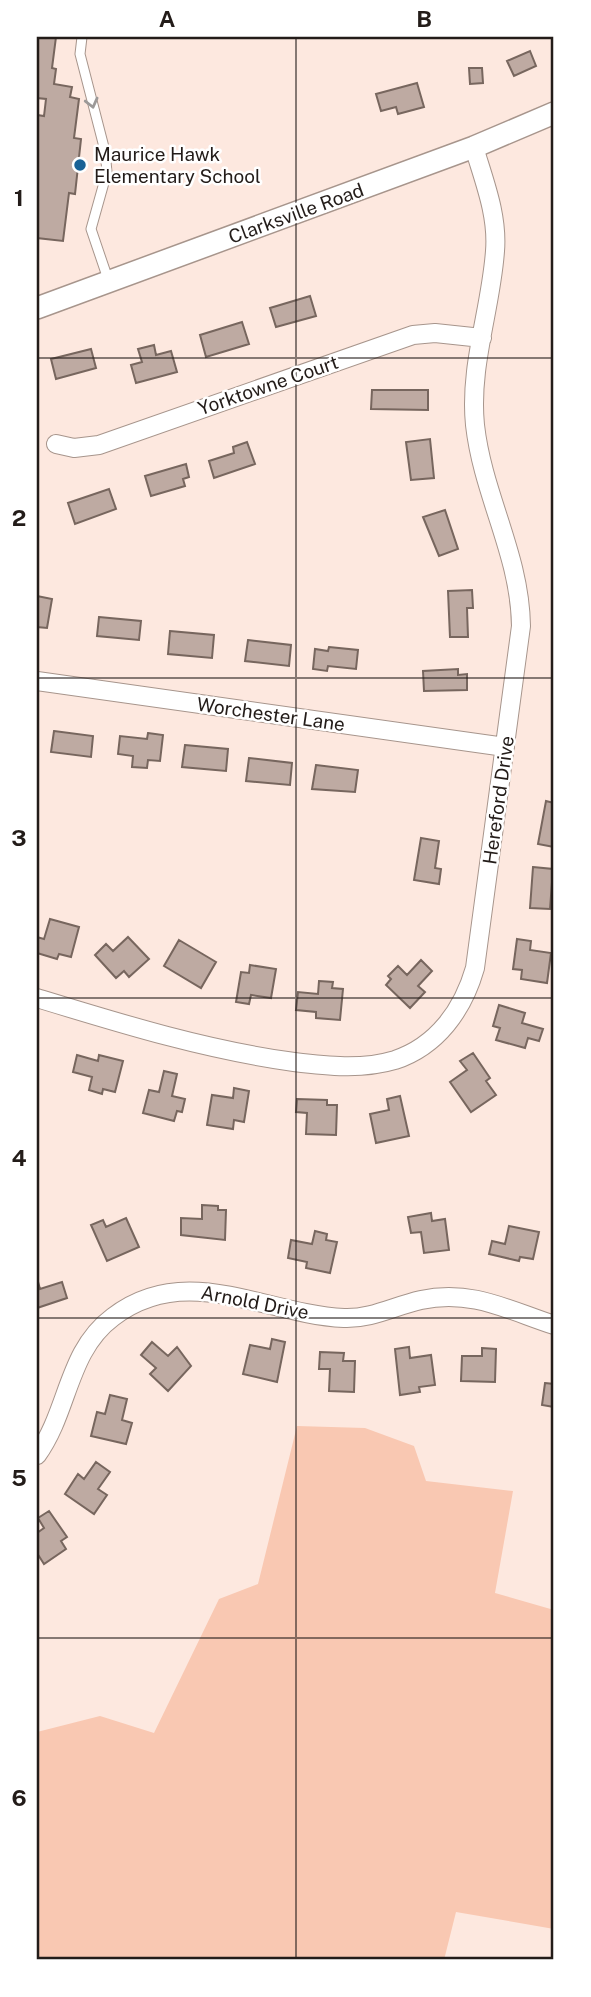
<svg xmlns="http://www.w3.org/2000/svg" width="591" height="1997" viewBox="0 0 591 1997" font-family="'Public Sans',sans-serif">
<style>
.green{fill:#f9c8b2}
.building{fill:#beaaa2;stroke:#77665e;stroke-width:2}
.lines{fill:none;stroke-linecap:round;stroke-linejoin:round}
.service-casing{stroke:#a7958c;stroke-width:11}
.minor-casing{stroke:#a7958c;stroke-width:20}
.tertiary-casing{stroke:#a7958c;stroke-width:24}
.service{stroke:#fff;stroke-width:9}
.minor{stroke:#fff;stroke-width:18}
.tertiary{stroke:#fff;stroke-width:21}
.oneway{stroke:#9c9998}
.grid{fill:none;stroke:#231c19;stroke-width:2;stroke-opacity:0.55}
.poi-dot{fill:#196296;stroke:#fff;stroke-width:2.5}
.labels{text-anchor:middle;stroke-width:5;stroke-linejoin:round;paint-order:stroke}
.poi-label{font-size:19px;fill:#231c19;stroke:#fff;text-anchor:start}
.street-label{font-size:19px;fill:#231c19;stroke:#fff}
.neatline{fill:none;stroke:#231c19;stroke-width:2.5}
.grid-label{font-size:23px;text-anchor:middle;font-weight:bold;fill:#231c19}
</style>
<rect width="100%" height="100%" fill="#fde8df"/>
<path class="green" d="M297 1426 365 1428 414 1446 426 1481 513 1491 495 1593 554 1610V1849L552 1865 554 1866V1929L456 1912 444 1960H37V1732L100 1716 154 1733 219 1599 258 1584Z"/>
<path class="building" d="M37 37H56L52 68 56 69 54 84 72 87 70 97 79 99 74 138 81 139 75 194 69 193 63 241 37 238V115L44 116 46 99 37 98Z
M530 51 536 66 514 76 507 61Z
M469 68H482L483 83 470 84Z
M417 83 424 107 398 114 396 107 381 111 376 94Z
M310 296 316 316 276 327 270 308Z
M242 322 249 344 206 357 200 335Z
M154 345 156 355 171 351 177 372 136 383 131 365 142 362 138 349Z
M91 349 96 368 56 379 51 359Z
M372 390H428V410L371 409Z
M430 439 434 478 411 480 406 442Z
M247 442 255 464 214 478 209 461 234 453 233 447Z
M186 464 189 477 183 479 185 486 151 496 145 476Z
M109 489 116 509 75 524 68 503Z
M445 510 458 549 439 556 423 517Z
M472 590 473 608H467L468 637H450L448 591Z
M37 596 52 599 47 628 37 627Z
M99 617 141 621 139 640 97 636Z
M170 631 214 635 212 658 168 654Z
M248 640 291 645 289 666 245 661Z
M329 647 358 650 356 669 328 666 327 671 313 669 315 649 328 651Z
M458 669V675L467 674V690L424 691 423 671Z
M54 731 93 736 91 757 51 752Z
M148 733 163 735 160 761 148 760 147 768 132 767 133 756 118 754 120 736 147 739Z
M185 745 228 749 226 771 182 767Z
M249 758 292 763 290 785 246 781Z
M316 765 358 770 355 792 312 789Z
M546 801 554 803V847L538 844Z
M421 838 439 841 435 868 441 869 439 884 414 880Z
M533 867 553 869 550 909 530 908Z
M50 919 79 927 71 957 59 954 57 959 37 953V937L44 939Z
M128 937 149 959 129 977 124 971 116 978 95 955 106 944 113 951Z
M517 939 531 941 530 950 551 953 547 983 521 979 522 970 513 969Z
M179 940 216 962 201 988 164 966Z
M421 960 432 971 418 986 425 992 410 1008 386 985 391 979 388 976 398 966 407 975Z
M250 965 276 969 271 998 251 995 249 1004 236 1002 241 972 249 973Z
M319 981 333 982 332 988 343 989 340 1020 316 1018V1012L296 1010 298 992 318 994Z
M499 1005 525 1013 522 1023 543 1029 539 1041 528 1038 525 1048 496 1040 500 1028 493 1026Z
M473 1053 490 1078 486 1081 496 1095 471 1112 450 1082 467 1070 460 1061Z
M77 1055 98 1061 99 1055 123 1061 115 1092 103 1089 102 1094 89 1090 92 1077 73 1072Z
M164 1071 177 1074 172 1096 185 1099 182 1112 177 1111 174 1121 143 1113 149 1090 159 1092Z
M234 1088 249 1091 244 1122 234 1120 233 1129 207 1125 212 1095 233 1098Z
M400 1096 409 1136 376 1143 370 1114 389 1110 387 1099Z
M297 1099 327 1100V1105H337L336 1135 306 1134 307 1113 296 1112Z
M202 1205 218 1206V1210H226L225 1240 181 1235V1218L202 1219Z
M431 1213 432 1221 445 1219 449 1250 424 1253 421 1232 411 1233 408 1217Z
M126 1218 139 1247 107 1261 91 1225 103 1220 106 1227Z
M509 1226 539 1232 533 1259 520 1257 519 1261 489 1254 492 1241 505 1244Z
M315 1231 327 1234 326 1240 337 1242 330 1273 306 1268 307 1262 288 1258 291 1240 312 1244Z
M37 1278 40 1289 62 1282 67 1298 37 1308Z
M272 1339 285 1342 277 1382 243 1374 250 1345 270 1349Z
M152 1342 168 1356 177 1347 191 1366 168 1391 150 1374 156 1368 141 1355Z
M409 1347 410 1358 431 1355 435 1385 419 1387 420 1392 400 1395 395 1349Z
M482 1348 496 1349 495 1382 461 1381 462 1356H482Z
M320 1352 344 1353 343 1361H355L354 1392 329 1391 330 1369H319Z
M545 1383 554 1384V1407L542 1405Z
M110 1395 127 1399 122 1420 132 1423 126 1444 91 1436 97 1412 105 1414Z
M96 1462 110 1472 98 1489 107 1495 94 1514 65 1494 78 1474 84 1479Z
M49 1511 67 1537 61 1541 66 1549 44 1564 37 1553V1533L44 1528 38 1518Z"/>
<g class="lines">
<defs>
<path id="service" d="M82 37 80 54 105 151 107 172 91 229 109 282"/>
<path id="minor" d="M56 444 74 448 99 445 413 335 435 333 482 338
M37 681 505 747
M37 998C122 1024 206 1050 294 1062 327 1066 362 1070 395 1060 437 1046 463 1010 475 968L521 626C520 554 483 496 475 425 469 366 491 309 495 251 498 215 484 181 474 147
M37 1455C69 1411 67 1351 113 1317 186 1261 264 1314 344 1318 372 1319 394 1306 421 1300 471 1289 508 1310 554 1325"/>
<path id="tertiary" d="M37 308 474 147 554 113"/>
</defs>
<use href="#service" class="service-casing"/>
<use href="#minor" class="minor-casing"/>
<use href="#tertiary" class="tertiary-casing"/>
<use href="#service" class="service"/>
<use href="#minor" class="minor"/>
<use href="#tertiary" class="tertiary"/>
</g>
<defs><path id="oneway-chevron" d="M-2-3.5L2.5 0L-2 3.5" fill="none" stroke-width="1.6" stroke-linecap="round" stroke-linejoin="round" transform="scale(1.75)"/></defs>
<use class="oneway" href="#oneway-chevron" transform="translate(92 103) rotate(76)"/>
<path class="grid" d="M296 37V1960M37 358H554M37 678H554M37 998H554M37 1318H554M37 1638H554"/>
<circle class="poi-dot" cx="80" cy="165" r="7"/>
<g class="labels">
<g class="poi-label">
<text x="94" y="161">Maurice Hawk<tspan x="94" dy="22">Elementary School</tspan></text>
</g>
<g class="street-label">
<text transform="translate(296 213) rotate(-20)" y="7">Clarksville Road</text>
<text transform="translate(268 385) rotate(-19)" y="7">Yorktowne Court</text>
<text transform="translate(271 714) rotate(8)" y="7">Worchester Lane</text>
<text transform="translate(498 800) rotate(-82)" y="7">Hereford Drive</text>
<text transform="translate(255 1302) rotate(11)" y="7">Arnold Drive</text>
</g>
</g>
<rect width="591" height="1997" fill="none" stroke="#ffffff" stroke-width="77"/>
<rect x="38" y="38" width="514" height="1920" class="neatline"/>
<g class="grid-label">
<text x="167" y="27">A</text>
<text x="424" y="27">B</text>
<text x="19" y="206">1</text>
<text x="19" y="526">2</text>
<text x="19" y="846">3</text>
<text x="19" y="1166">4</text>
<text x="19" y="1486">5</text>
<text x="19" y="1806">6</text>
</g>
</svg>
